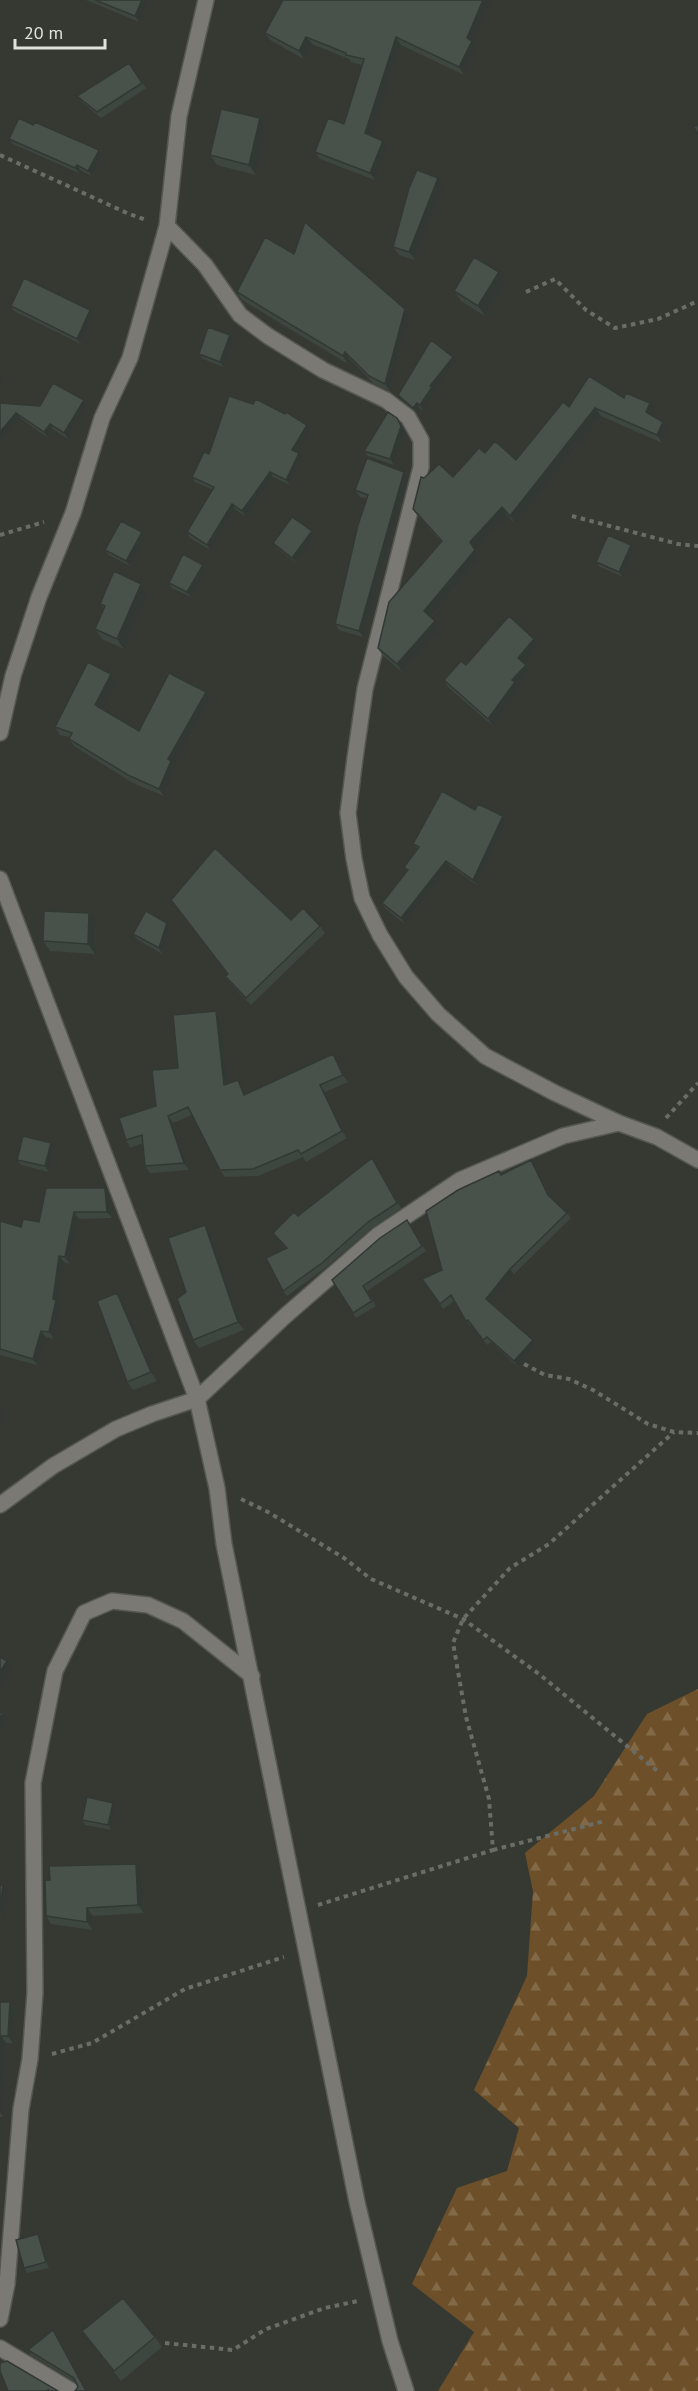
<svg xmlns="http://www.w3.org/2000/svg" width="698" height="2391" viewBox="0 0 698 2391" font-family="'PT Sans',sans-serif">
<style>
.forest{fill:url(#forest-firs)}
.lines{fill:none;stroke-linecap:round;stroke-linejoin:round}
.minor-casing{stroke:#555850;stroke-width:18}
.path{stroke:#6a6d66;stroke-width:4;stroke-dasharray:4.5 4.5;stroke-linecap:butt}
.minor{stroke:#7a7974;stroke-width:15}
.wall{fill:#3e4640}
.shaded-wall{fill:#323934}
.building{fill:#48514a;stroke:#323934;stroke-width:1.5}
</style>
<defs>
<pattern id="forest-firs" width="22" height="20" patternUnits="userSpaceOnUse" patternTransform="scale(1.5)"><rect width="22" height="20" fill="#6d502a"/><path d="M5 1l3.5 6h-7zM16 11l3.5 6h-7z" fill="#826948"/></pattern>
</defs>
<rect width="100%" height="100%" fill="#363931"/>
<path class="forest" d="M698 1689V2391H438L474 2332 412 2284 457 2188 507 2171 519 2128 474 2090 527 1976 533 1891 525 1853 594 1796 647 1714Z"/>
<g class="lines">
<defs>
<path id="minor" d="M167 226 205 265 240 315 268 336 323 370 386 400 408 417 421 440V467L365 689 355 758 348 813 354 859 362 898 380 935 406 977 438 1014 485 1056 555 1093 619 1123
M0 733 13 676 39 597 73 513 102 418 130 358 167 226 179 116 206 0
M0 879 197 1399 217 1488 224 1544 357 2202 390 2341 406 2391
M0 1505 53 1466 116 1429 152 1414 197 1399 284 1317 378 1235 460 1180 563 1136 619 1123 657 1137 698 1160
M0 2319 7 2284 21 2109 30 2059 35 1993 33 1783 55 1671 84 1613 112 1601 148 1605 183 1621 252 1676
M0 2348 72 2391"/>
</defs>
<use href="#minor" class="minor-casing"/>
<path class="path" d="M0 155 127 213 146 220
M526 292 555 279 586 310 615 328 658 319 698 301
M572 516 678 544 698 546
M0 535 44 522
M666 1118 698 1083
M524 1364 545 1375 569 1379 593 1390 648 1424 674 1432 698 1433
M241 1499 268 1512 344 1558 371 1579 463 1619 539 1674 660 1773
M493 1850 605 1821
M318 1905 493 1850 489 1799 466 1717 453 1643 463 1619 510 1568 549 1544 674 1432
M52 2054 92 2043 185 1989 284 1957
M165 2343 233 2350 266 2329 325 2308 358 2301"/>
<use href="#minor" class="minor"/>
</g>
<path class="wall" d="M86 0H148L139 22Z
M283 0 473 42 477 48 464 75 401 45 371 136 383 141 388 149 375 180 320 159 315 152 344 124 362 65 351 62 349 59 312 44 304 59 270 40 265 33Z
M129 63 146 88 101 118 81 101 77 96Z
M260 118 267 128 256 175 217 165 210 155Z
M33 125 99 150 103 155 92 176 80 170 79 173 13 144 9 139Z
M444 186 415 260 399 255 393 247Z
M294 254 405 309 410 316 390 391 374 384 350 359 348 364 242 300 237 292Z
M499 272 506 282 485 316 461 301 454 291Z
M11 306 94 315 81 344 14 311Z
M230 335 234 340 224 367 203 359 199 354Z
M456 362 435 390 436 392 423 411 420 409 417 413 402 400 398 395Z
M624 398 655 411 653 416 663 422 669 430 662 443 601 416 516 524 507 515 475 550 481 558 431 617 441 629 402 672 383 656 378 648 441 542 419 517 413 509 424 478 453 477 485 453 516 460 569 407Z
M0 403 40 406H87L68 439 53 429 48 438Z
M400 424 405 431 394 465 368 456 364 451Z
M307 425 311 430 297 453 302 459 290 485 273 477 246 517 235 509 210 550 190 538 187 532 213 490 195 482 192 477Z
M404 472 408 478 363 637 339 630 335 624 367 499 360 497 355 490Z
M312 531 315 536 296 563 277 548 273 543Z
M142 532 145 537 130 566 109 555 105 550Z
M635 550 623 577 600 567 596 562Z
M207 570 191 597 172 588 169 583Z
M141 584 148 594 124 649 102 639 95 629 104 609 100 604Z
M534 639 539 646 524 663 530 671 518 686 520 689 493 726 448 687 444 680 466 665Z
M111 674 117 682 102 709 139 731 206 692 211 700 174 765 176 768 164 796 133 783 74 746 69 739V737L60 735 55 727Z
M475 810 503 816 507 821 477 885 450 866 405 924 385 908 382 903 407 871 404 867 417 849 413 844Z
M291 920 320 926 325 933 251 1005 230 983 225 976Z
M96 923 95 954 50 951 43 941Z
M171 928 162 954 137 939 133 934Z
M216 1011 221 1018 228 1083 243 1087 246 1095 333 1054 338 1061 348 1082 325 1092 347 1138 306 1162 303 1157 258 1176 225 1177 220 1170 192 1115 173 1123 189 1170 150 1173 145 1166 143 1143 130 1148 126 1140 156 1106 178 1068Z
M54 1148 49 1172 21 1165 17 1160Z
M375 1163 401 1208 372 1228 325 1268 287 1296 283 1291 286 1249 273 1233Z
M535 1165 550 1197 567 1213 571 1218 514 1274 490 1303 536 1345 518 1367 491 1342 487 1345 471 1325 470 1326 454 1301 443 1309 422 1279 442 1270 499 1171 501 1174Z
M105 1188 109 1195 112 1218 79 1219 70 1264 64 1262 58 1303 61 1307 54 1339 46 1337 37 1365 0 1355V1221L21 1227 39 1222Z
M407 1220 426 1251 367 1291 376 1306 356 1318 332 1280Z
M211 1233 244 1330 199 1348 193 1340 186 1292Z
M117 1293 123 1301 157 1381 133 1390 127 1382Z
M113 1803 116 1808 112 1830 85 1825 82 1820Z
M142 1873 144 1913 93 1916V1930L51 1924 46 1916 50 1880Z
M0 2002H10L15 2009 13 2043H6L3 2117H0Z
M38 2234 41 2239 49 2268 27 2273 24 2268Z
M82 2331 155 2337 162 2347 121 2381Z
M56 2336 78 2387 76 2382 31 2355 28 2350Z"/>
<path class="shaded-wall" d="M142 0H148L139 22 135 16Z
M483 0H491L473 42 477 48 464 75 459 67 467 38Z
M306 37 312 44 304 59 299 51Z
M396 37 401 45 370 141 365 133Z
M260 118 267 128 256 175 249 165Z
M383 141 388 149 375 180 370 173Z
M99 150 103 155 92 176 88 171Z
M77 165 80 170 79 173 75 168Z
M438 178 444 186 415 260 409 252Z
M499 272 506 282 485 316 478 306Z
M405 309 410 316 390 391 385 384Z
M90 310 94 315 81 344 77 339Z
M230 335 234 340 224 367 220 362Z
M345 352 350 359 348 364 343 356Z
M453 357 456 362 435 390 436 392 423 411 420 405 430 386Z
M0 373 2 375 0 388Z
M84 400 87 406 68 439 64 433Z
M417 403 420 409 417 413 413 408Z
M650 403 655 411 652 420 646 412Z
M595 408 601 416 516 524 510 516Z
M16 413 20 418 0 441V432Z
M397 418 405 431 394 465 390 459Z
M663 422 669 430 662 443 657 435Z
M50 424 53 429 48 438 44 432Z
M307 425 311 430 296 455 292 450Z
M299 453 302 459 290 485 286 480Z
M270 472 273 477 246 517 242 511Z
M404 472 408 478 363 637 359 631Z
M232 504 235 509 210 550 207 545Z
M502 507 507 515 475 550 481 558 429 619 424 611 470 542Z
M312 531 315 536 296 563 292 558Z
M142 532 145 537 130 566 126 561Z
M631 545 635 550 623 577 619 572Z
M203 565 207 570 191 597 187 592Z
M141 584 148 594 124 649 117 639Z
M435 621 441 629 402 672 397 664Z
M534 639 539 646 523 665 518 658Z
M526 665 530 671 518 686 520 689 493 726 488 719 512 680Z
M111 674 117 682 101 712 95 705Z
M206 692 211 700 174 765 176 768 164 796 159 789 168 759Z
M503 816 507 821 477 885 473 880Z
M446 861 450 866 405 924 401 918Z
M89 913 96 923 95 954 88 944Z
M167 923 171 928 162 954 159 948Z
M216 1011 221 1018 229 1092 224 1085Z
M333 1054 338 1061 348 1082 343 1075Z
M238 1080 243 1087 249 1103 244 1095Z
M320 1085 325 1092 347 1138 342 1131Z
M168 1116 173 1123 189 1170 184 1163Z
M51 1143 54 1148 49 1172 45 1166Z
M531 1160 535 1165 551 1200 548 1195Z
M105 1188 109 1195 112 1218 107 1212Z
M74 1212 79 1219 70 1264 65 1257Z
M205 1225 211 1233 244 1330 238 1322Z
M59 1256 64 1262 58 1303 61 1307 54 1339 49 1332Z
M510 1269 514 1274 489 1304 486 1299Z
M117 1293 123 1301 157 1381 151 1372Z
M41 1331 46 1337 37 1365 33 1359Z
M533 1340 536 1345 518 1367 514 1361Z
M1 1407 5 1413 0 1429V1411Z
M7 1661 12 1668 0 1688V1672Z
M3 1714 8 1721 0 1733V1719Z
M113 1803 116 1808 112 1830 108 1825Z
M136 1864 142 1873 144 1913 138 1905Z
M3 1885 8 1892 4 1917 0 1912Z
M87 1908 93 1916V1930L87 1922Z
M10 2002 15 2009 13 2043 8 2036Z
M1 2036 6 2043 3 2117 0 2112V2069Z
M38 2234 41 2239 49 2268 46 2262Z"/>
<path class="building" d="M95 0H142L135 16Z
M283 0H483L467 38 472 41 459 67 396 37 365 133 383 141 370 173 315 152 328 118 344 124 364 59 346 55V53L306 37 299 51 265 33Z
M129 63 142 83 97 112 77 96Z
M221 109 260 118 249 165 210 155Z
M19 118 33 125 35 122 99 150 88 171 77 165 75 168 9 139Z
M698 125V135L694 127Z
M417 170 438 178 409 252 393 247 409 188Z
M305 222 405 309 385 384 369 376 345 352 343 356 237 292 265 237 294 254Z
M474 257 499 272 478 306 454 291Z
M24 278 90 310 77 339 11 306Z
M208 327 230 335 220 362 199 354Z
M431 340 453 357 430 386 432 387 420 405 417 403 413 408 398 395Z
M589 376 624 398 626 393 650 403 646 412 663 422 657 435 595 408 510 516 502 507 470 542 475 550 424 611 435 621 397 664 378 648 389 602 442 541 413 509 421 477 424 478 439 464 453 477 479 448 485 453 495 441 516 460 563 402 569 407Z
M53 383 84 400 64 433 50 424 44 432 16 413 0 432V403L40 406Z
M229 396 253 404 256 399 285 414 286 412 307 425 292 450 299 453 286 480 270 472 242 511 232 504 207 545 187 532 214 487 192 477 204 452 209 454Z
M388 412 397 418 401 426 390 459 364 451Z
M367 458 404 472 359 631 335 624 358 525 368 495 355 490Z
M292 517 312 531 292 558 273 543Z
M121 521 142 532 126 561 105 550Z
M608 535 631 545 619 572 596 562Z
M183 554 203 565 187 592 169 583Z
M114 571 141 584 117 639 95 629 105 606 100 604Z
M509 616 534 639 518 658 526 665 512 680 515 682 488 719 444 680 461 661 466 665Z
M88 662 111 674 95 705 139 731 169 673 206 692 168 759 171 761 159 789 128 775 69 739 72 733 55 727Z
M442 791 475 810 478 804 503 816 473 880 446 861 401 918 382 903 408 870 404 867 419 847 413 844Z
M215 848 291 920 303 908 320 926 246 998 225 976 228 974 171 900Z
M44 911 89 913 88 944 43 941Z
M146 911 167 923 159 948 133 934Z
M216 1011 224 1085 238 1080 244 1095 333 1054 343 1075 320 1085 342 1131 301 1154 298 1150 253 1169 220 1170 188 1107 168 1116 184 1163 145 1166 142 1135 126 1140 119 1118 156 1106 152 1070 178 1068 173 1015Z
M23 1136 51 1143 45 1166 17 1160Z
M372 1158 397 1203 368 1222 322 1263 283 1291 266 1258 287 1248 273 1233 294 1212 298 1216Z
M531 1160 548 1195 567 1213 510 1269 486 1299 533 1340 514 1361 487 1337 483 1340 468 1320 466 1321 451 1295 440 1304 422 1279 442 1270 426 1211 458 1190 499 1171 501 1175Z
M46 1188H105L107 1212H74L65 1257 59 1256 53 1299 56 1300 49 1332 41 1331 33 1359 0 1349V1221L21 1227 23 1219 39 1222Z
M407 1220 422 1246 363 1286 372 1301 353 1313 332 1280 380 1238Z
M205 1225 238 1322 193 1340 177 1299 186 1292 168 1238Z
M117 1293 151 1372 127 1382 97 1301Z
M0 1657 7 1661 0 1672Z
M0 1711 3 1714 0 1719Z
M87 1797 113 1803 108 1825 82 1820Z
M136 1864 138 1905 87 1908V1922L46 1916 45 1880H50L49 1866Z
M0 1885H3L0 1909Z
M0 2002H10L8 2036H1L0 2069Z
M38 2234 46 2262 24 2268 16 2240Z
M123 2298 155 2337 114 2371 82 2331Z
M53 2330 86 2391H75L78 2387 74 2378 28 2350Z
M7 2361 58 2391H49L48 2389V2391H8L0 2371V2363Z"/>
<path d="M15 39v9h90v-9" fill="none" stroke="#e0e3dd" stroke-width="3"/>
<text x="24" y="39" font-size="18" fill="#e0e3dd" stroke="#363931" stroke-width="4.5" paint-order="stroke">20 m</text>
</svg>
